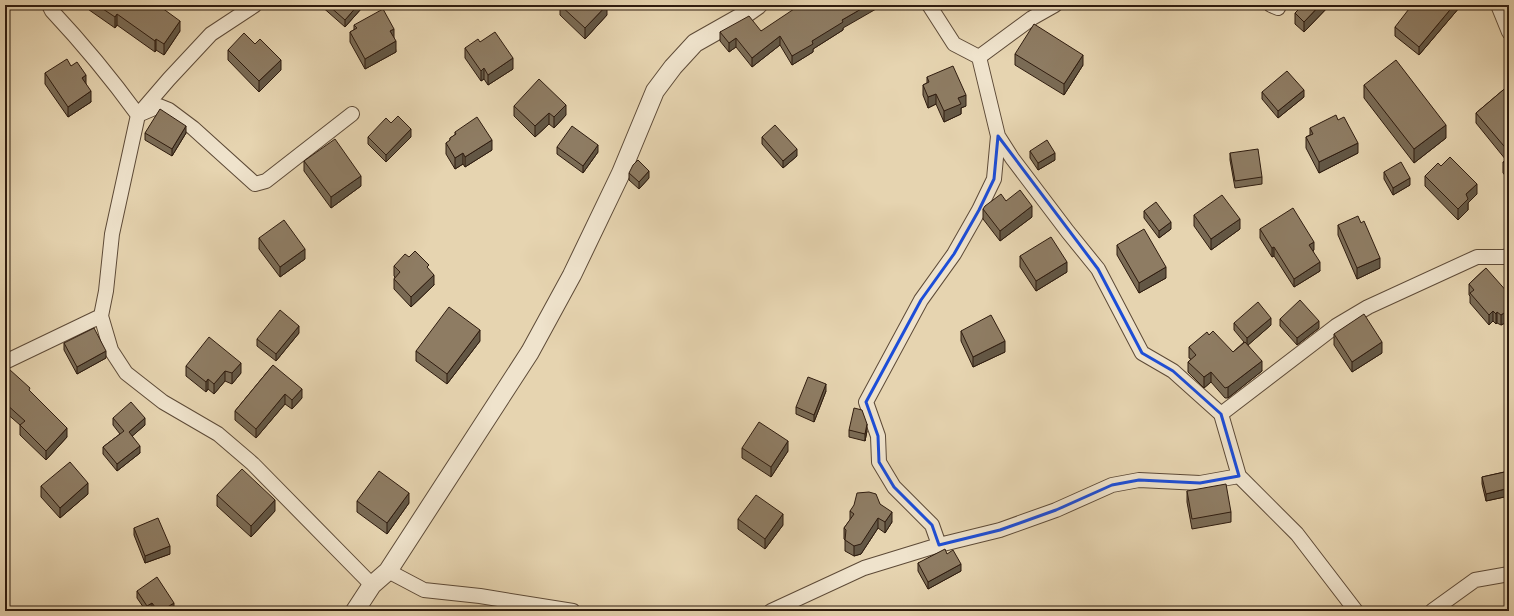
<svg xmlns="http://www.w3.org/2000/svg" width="1514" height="616" viewBox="0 0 1514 616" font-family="Alegreya,serif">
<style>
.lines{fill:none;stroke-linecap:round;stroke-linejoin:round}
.minor-casing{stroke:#5d4a37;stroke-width:16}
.tertiary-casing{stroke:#5d4a37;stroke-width:20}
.minor{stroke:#efe3cc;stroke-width:14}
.tertiary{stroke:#efe3cc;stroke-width:18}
.wall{fill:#7a6b55;stroke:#2f1c0f}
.shaded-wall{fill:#635745;stroke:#2f1c0f}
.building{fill:#8e7c63;stroke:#2f1c0f}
.marked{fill:none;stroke:#1d4ed8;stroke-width:3;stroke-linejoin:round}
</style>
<rect width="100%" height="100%" fill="#e6d4b0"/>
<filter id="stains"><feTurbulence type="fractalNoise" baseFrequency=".005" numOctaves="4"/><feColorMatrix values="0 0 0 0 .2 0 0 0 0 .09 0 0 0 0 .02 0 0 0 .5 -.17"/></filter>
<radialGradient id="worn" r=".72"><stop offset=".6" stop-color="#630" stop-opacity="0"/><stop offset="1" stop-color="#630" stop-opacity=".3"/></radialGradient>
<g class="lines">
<defs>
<path id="minor" d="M49 5 52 11C83 44 111 78 138 115L169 79 211 34 255 5
M929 5 954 44 979 57
M1055 5 1032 18 979 57 998 136 1012 158 1068 232 1098 269 1142 353 1173 371 1221 414 1336 326 1368 307 1477 257H1505L1509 255
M1271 5 1278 8
M1498 5 1509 32
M352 114 266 181 255 184 193 128 169 110 159 106 138 115 112 234 106 291 101 316 111 350 126 373 163 402 218 434 253 464 372 585
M998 136 994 179 979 210 954 254 921 300 866 402 878 436 879 462 894 487 932 525 939 545 1000 530 1056 510 1112 485 1139 480 1200 483 1239 476 1221 414
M5 362 101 316
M1239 476 1297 534 1356 611
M388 571 424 590 480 596 573 611
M771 611 864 568 939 545
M1432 611 1475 580 1509 574"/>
<path id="tertiary" d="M355 611 372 585 388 571 530 352 572 275 621 173 655 91 673 67 695 43 741 17 758 5"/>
</defs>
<use href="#minor" class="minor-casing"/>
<use href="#tertiary" class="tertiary-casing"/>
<use href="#minor" class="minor"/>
<use href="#tertiary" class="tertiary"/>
</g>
<path class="wall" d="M82 5H158L180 31 164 55 156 50 155 52 117 25 115 28Z
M320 5H361V9L345 27Z
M560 5 607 15 585 39 560 15Z
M1301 5H1330L1304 32 1295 24V13L1302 6Z
M1459 5V8L1419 55 1395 36V27Z
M354 25 394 38 396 52 365 69 350 42V32L354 30Z
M843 28V30L813 49V52L792 65 780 45 752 67 736 47 729 52 720 41V32Z
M480 42 513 69 488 85 484 79 481 81 465 58V48Z
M228 50 281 70 259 92 228 60Z
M1015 54 1083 65 1064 95 1015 65Z
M71 66 86 84 91 102 68 117 45 84V73Z
M927 77 966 106 961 108V114L944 122 936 104 928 108 923 95V85L927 83Z
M1364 85 1446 138 1414 163 1364 98Z
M1509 85V180L1503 173V162L1506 160 1476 123V113Z
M1262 92 1304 97 1278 118 1262 99Z
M514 106 566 115 554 128 549 124 535 137 514 116Z
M391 123 411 137 386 162 368 144V137Z
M1310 128 1358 153 1319 173 1306 148V137L1310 135Z
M455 132 492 150 465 167 463 164 455 169 446 154V143L450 141V138L455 135Z
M145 133H186L172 156 145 140Z
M762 137 797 156 783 168 762 144Z
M557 147 598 152 583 173 557 154Z
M1030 151 1055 160 1038 170 1030 158Z
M1230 153 1262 177V184L1235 188 1230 160Z
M304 161 361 186 331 208 304 171Z
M1441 166 1477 194 1468 203V210L1458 220 1425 186V176Z
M1384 172 1410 185 1393 195 1384 179Z
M629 173 649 178 639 189 629 180Z
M1006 201 1032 217 1000 241 983 219V209Z
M1144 211 1171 229 1159 238 1144 218Z
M1194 215 1240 229 1211 250 1194 226Z
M1338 225 1380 268 1357 279 1338 235Z
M1260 229 1314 250 1313 251 1320 271 1294 287 1274 256 1272 257 1260 238Z
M259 238 305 259 280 277 259 249Z
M1117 245 1166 278 1139 293 1117 255Z
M1020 256 1067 272 1036 291 1020 267Z
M409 257 429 270 434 285 411 307 394 289V279L395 277 394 276V266Z
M1486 268 1507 322 1501 325 1497 323 1496 324 1493 321 1489 325 1470 303V296L1469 295V284Z
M1280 319 1319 328 1297 345 1280 326Z
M1234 323 1271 325 1248 345 1262 371 1228 398H1225L1211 382 1204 388 1188 372V362L1191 359 1189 358V347L1209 335 1233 352 1244 342 1234 330Z
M961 331 1005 352 973 367 961 341Z
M299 333 276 361 257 346V339Z
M1334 334 1382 353 1352 372 1334 345Z
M480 341 447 384 416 361V351Z
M64 343 106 358 77 374 64 350Z
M273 365 302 398 292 409 285 404 256 438 235 420V411Z
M186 366 241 373 232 384 225 381 214 394 208 389 206 392 186 376Z
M5 373 30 392 67 437 46 460 20 435V425L5 412Z
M826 391 814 422 796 414V407Z
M113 418 145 425 132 436 140 453 117 471 103 454V447L120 434 113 425Z
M849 430 867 431 865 441 849 437Z
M742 448 788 451 771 477 742 458Z
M1509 471V496L1486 501 1482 484V477Z
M41 486 88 494 60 518 41 497Z
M1187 491 1231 512V522L1192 529 1187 502Z
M217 495 275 511 251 537 217 506Z
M357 501 409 503 387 534 357 512Z
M880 504 892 522 885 533 878 528 861 554 854 556 845 551V540L844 539V528L850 520V511Z
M738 519 783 525 765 549 738 529Z
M134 528 170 554 145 563 134 535Z
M947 554 961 571 928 589 918 571V563Z
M137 591 174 610 172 611H153L152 610 150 611H146L137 598Z"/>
<path class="shaded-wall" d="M358 5H361V9L345 27V20Z
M607 5V15L585 39V28Z
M868 5H883L843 28V30L813 49V52L792 65V56L812 41 842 20Z
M889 5H895L889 7Z
M1320 5H1330L1304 32V22Z
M1454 5H1459V8L1419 55V47Z
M117 14V25L115 28V17Z
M180 21V31L164 55V44Z
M394 29V40L390 31Z
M780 36V45L752 67V58Z
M736 38V47L729 52V43Z
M156 39V50L155 52V41Z
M396 41V52L365 69V59Z
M1083 55V65L1064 95V84Z
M513 58V69L488 85V75Z
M281 60V70L259 92V81Z
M484 68V79L481 81V71Z
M86 75V86L82 78Z
M1304 90V97L1278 118V111Z
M91 91V102L68 117V107Z
M936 94V104L928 108V97Z
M966 95V106L961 108V114L944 122V111L958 98Z
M566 105V115L554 128V117Z
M549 113V124L535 137V126Z
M1446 125V138L1414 163V149Z
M186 126V133L172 156V149Z
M411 129V137L386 162V155Z
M492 140V150L465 167V157Z
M1358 143V153L1319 173V162Z
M598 145V152L583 173V166Z
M797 149V156L783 168V161Z
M463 153V164L455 169V158Z
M1055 153V160L1038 170V163Z
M649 171V178L639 189V182Z
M361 176V186L331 208V197Z
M1410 178V185L1393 195V188Z
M1477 184V194L1468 203V210L1458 220V209L1466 194Z
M1032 206V217L1000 241V231Z
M1240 219V229L1211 250V239Z
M1171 222V229L1159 238V231Z
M1314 242V250L1309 254V245Z
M1274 247V256L1272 257V248Z
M305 249V259L280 277V267Z
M1380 258V268L1357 279V268Z
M1067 262V272L1036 291V281Z
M1320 262V271L1294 287V279Z
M1166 267V278L1139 293V283Z
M434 275V285L411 307V297Z
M1509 309V319L1507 322 1501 325V315Z
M1493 311V321L1489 325V315Z
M1497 312V323L1496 324V314Z
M1271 318V325L1247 346V338Z
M1319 321V328L1297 345V338Z
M299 326V333L276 361V354Z
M480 330V341L447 384V374Z
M1005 341V352L973 367V357Z
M1382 342V353L1352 372V362Z
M106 351V358L77 374V367Z
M1262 361V371L1228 398V387Z
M241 363V373L232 384V373Z
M225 371V381L214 394V384Z
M1211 372V382L1204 388V377Z
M208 379V389L206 392V382Z
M826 384V391L814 422V415Z
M302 389V398L292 409V400Z
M285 394V404L256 438V429Z
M145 418V425L129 439V432Z
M867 424V431L865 441V434Z
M67 428V437L46 460V451Z
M788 441V451L771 477V467Z
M140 446V453L117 471V464Z
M88 483V494L60 518V508Z
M1509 488V496L1486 501V494Z
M409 493V503L387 534V523Z
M275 500V511L251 537V526Z
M892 512V522L885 533V522Z
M783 514V525L765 549V539Z
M878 518V528L861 554 854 556V546Z
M170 546V554L145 563V556Z
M961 564V571L928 589V582Z
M152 603V610L150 611H147V606Z
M174 603V610L172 611H161Z"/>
<path class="building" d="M97 5H158L180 21 164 44 156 39 155 41 117 14 115 17Z
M328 5H358L345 20Z
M560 5H607L585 28Z
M800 5H868L842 20 843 22 812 41 813 44 792 56 780 36 752 58 736 38 729 43 720 32 749 16 761 31Z
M1303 5H1320L1304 22 1295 13Z
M1412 5H1454L1419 47 1395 27Z
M383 9 394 29 390 31 396 41 365 59 350 32 357 28 354 25Z
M1034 24 1083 55 1064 84 1015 54Z
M495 32 513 58 488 75 484 68 481 71 465 48 478 39 480 42Z
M244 33 255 44 260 39 281 60 259 81 228 50Z
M67 59 71 66 77 62 86 75 82 78 91 91 68 107 45 73Z
M1396 60 1446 125 1414 149 1364 85Z
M953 66 966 95 958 98 961 104 944 111 936 94 928 97 923 85 929 82 927 77Z
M1287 71 1304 90 1278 111 1262 92Z
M539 79 566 105 554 117 549 113 535 126 514 106Z
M1509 85V152L1476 113Z
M160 109 186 126 172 149 145 133Z
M1336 115 1338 120 1344 117 1358 143 1319 162 1306 137 1313 134 1310 128Z
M398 116 411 129 386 155 368 137 386 118 391 123Z
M477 117 492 140 465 157 463 153 455 158 446 143 450 140V138L456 134 455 132Z
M775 125 797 149 783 161 762 137Z
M572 126 598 145 583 166 557 147Z
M335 139 361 176 331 197 304 161Z
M1047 140 1055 153 1038 163 1030 151Z
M1258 149 1262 177 1235 181 1230 153Z
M1450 157 1477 184 1466 194 1468 199 1458 209 1425 176 1438 163 1441 166Z
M1509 157V169L1503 162Z
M638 160 649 171 639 182 629 173 633 165Z
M1401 162 1410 178 1393 188 1384 172Z
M1020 190 1032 206 1000 231 983 209 985 206 1001 194 1006 201Z
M1222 195 1240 219 1211 239 1194 215Z
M1156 202 1171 222 1159 231 1144 211Z
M1293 208 1314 242 1309 245 1320 262 1294 279 1274 247 1272 248 1260 229Z
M1358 216 1361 223 1364 221 1380 258 1357 268 1338 225Z
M284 220 305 249 280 267 259 238Z
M1144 229 1166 267 1139 283 1117 245Z
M1051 237 1067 262 1036 281 1020 256Z
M415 251 429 265 427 267 434 275 411 297 394 279 400 272 394 266 405 254 409 257Z
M1486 268 1509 294V309L1507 311 1501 315 1497 312 1496 314 1493 311 1489 315 1470 293 1474 290 1469 284Z
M1300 300 1319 321 1297 338 1280 319Z
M1258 302 1271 318 1247 338 1234 323Z
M449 307 480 330 447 374 416 351Z
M280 310 299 326 276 354 257 339Z
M1364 314 1382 342 1352 362 1334 334Z
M991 315 1005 341 973 357 961 331Z
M94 328 106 351 77 367 64 343Z
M1213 331 1233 352 1245 342 1262 361 1228 387 1225 388 1211 372 1204 377 1188 362 1196 355 1189 347 1207 332 1209 335Z
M209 337 241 363 232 373 225 371 214 384 208 379 206 382 186 366Z
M273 365 302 389 292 400 285 394 256 429 235 411Z
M9 369 30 388 29 390 67 428 46 451 20 425 25 421 5 403V373Z
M808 377 826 384 814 415 796 407Z
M131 402 145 418 129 432 140 446 117 464 103 447 124 431 113 418Z
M854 408 862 410 867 424 865 434 849 430Z
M759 422 788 441 771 467 742 448Z
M70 462 88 483 60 508 41 486Z
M242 469 275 500 251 526 217 495Z
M379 471 409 493 387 523 357 501Z
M1509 471V488L1486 494 1482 477Z
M1226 484 1231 512 1192 519 1187 491Z
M869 492 876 494 880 504 892 512 885 522 878 518 861 544 854 546 845 540 846 530 844 528 854 514 850 511 854 505 857 493Z
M756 495 783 514 765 539 738 519Z
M158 518 170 546 145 556 134 528Z
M945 549 947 554 953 550 961 564 928 582 918 563Z
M157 577 174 603 161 611H158L152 603 147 606 137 591Z"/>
<path class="marked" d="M998 136 1098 269 1142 353 1173 371 1221 414 1239 476 1200 483 1139 480 1112 485 1056 510 1000 530 939 545 932 525 894 487 879 462 878 436 866 402 921 300 954 254 979 210 994 179Z"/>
<rect width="1514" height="616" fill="none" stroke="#e6d4b0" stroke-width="20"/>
<rect x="6" y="6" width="1502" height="604" fill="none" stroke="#2f1c0f" stroke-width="2"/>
<rect x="10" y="10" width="1494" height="596" fill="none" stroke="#2f1c0f"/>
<rect width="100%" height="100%" filter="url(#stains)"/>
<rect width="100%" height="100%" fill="url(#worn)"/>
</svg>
